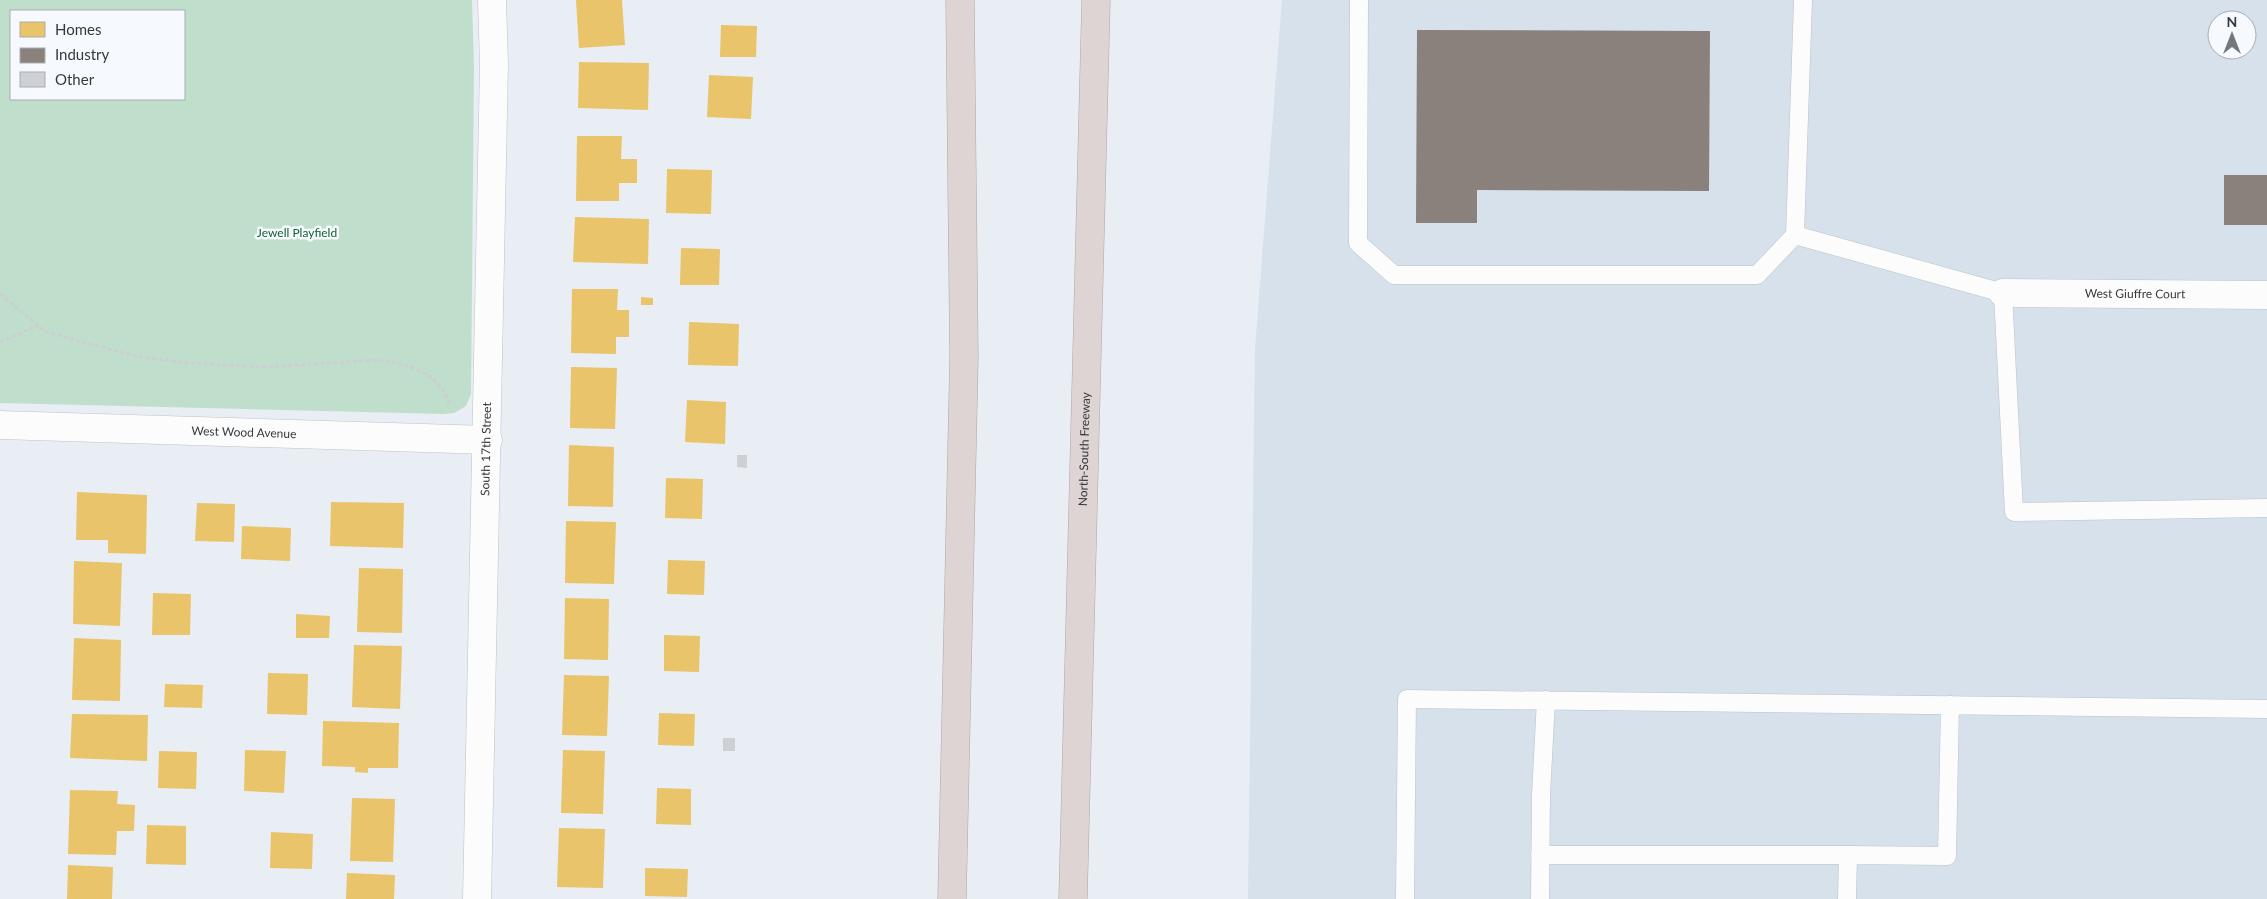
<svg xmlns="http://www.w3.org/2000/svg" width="2267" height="899" viewBox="0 0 2267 899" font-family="Lato,sans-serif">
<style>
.built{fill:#d6e1eb;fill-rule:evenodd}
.green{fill:#bfdfcc;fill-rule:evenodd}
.homes{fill:#e9c46a}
.industry{fill:#8a817c}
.building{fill:#cfd0d5}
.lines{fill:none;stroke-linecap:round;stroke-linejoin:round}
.lane-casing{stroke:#bec2c5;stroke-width:19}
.street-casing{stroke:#bec2c5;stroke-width:29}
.highway-casing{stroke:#afa6a7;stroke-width:29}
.path{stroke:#cdced1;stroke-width:3;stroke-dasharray:4 2.5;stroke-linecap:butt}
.lane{stroke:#fcfcfd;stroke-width:18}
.street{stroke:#fcfcfd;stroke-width:28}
.highway{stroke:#ded4d3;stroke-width:28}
.labels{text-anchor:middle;stroke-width:5;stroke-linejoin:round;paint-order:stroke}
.park-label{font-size:12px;fill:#155e33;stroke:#f6fafe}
.street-label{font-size:12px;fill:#35393c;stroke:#f6fafe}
</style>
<rect width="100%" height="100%" fill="#e8eef3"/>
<path class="built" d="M1282 0H2267V899H1248L1255 348ZM2217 20H2247V50H2217Z"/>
<path class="green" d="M0 0H472L474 69 471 394 466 406 454 413 443 414 0 403ZM184 11V99H11V11Z"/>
<path class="homes" d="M576 0H622L625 45 579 48Z
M721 25 757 26 756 57H720Z
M579 62 649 63 648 110 578 108Z
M709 75 753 77 751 119 707 117Z
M577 136H622L621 159H637V183H619V201H576Z
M667 169 712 170 711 214 666 213Z
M575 217 649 219 648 264 573 262Z
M681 248 720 249 719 285H680Z
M572 289H618L617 310H629V337H616V354L571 353Z
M641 297 653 298V305H641Z
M689 322 739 324 738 366 688 365Z
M571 367 617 368 615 429 570 428Z
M687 400 726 402 725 444 685 442Z
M569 445 614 447 613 507 568 506Z
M666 478 703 479 702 519 665 518Z
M77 492 147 495 146 554 108 553V540H76Z
M331 502 404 503 403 548 330 546Z
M197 503 235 504 234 542 195 541Z
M566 521 616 522 614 584 565 583Z
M242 526 291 528 290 561 241 559Z
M668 560 705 561 704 595 667 594Z
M74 561 122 563 120 626 73 624Z
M359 568 403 569 402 633 357 632Z
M153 593 191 594 190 635H152Z
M565 598 609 599 608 660 564 659Z
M296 614 330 616 329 638H296Z
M664 635 700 636 699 672 664 671Z
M74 638 121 640 120 701 72 700Z
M354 645 402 646 400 709 352 707Z
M268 673 308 674 307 715 267 714Z
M564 675 609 676 607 736 562 735Z
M165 684 203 685 202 708 164 707Z
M659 713 695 714 694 746 658 745Z
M72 714 148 715 147 761 70 758Z
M323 721 399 723 398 768H368V773L355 772V767L322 766Z
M245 750 286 751 284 793 244 791Z
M563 750 605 751 603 814 561 813Z
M159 751 197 752 196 789 158 788Z
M657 788 691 789V825L656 824Z
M70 790 118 791 117 804 135 805 134 831H117L116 855 68 854Z
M352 798 395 799 393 862 350 861Z
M147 825 186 826V865L146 864Z
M559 828 605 829 603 888 557 887Z
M271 832 313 834 312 869 270 868Z
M68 865 113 867 112 899H67Z
M645 868 688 869 687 897 645 896Z
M347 873 395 875 394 899H346Z"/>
<path class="industry" d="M1417 30 1710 31 1709 191 1477 190V223H1416Z
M2224 175H2267V225H2224Z"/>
<path class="building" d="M737 455H747V468L737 467Z
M723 738H735V751H723Z"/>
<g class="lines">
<defs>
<path id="lane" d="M1359 0 1358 243 1394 275H1757L1795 235 1803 0
M1795 235 2003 293 2014 512 2267 508
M1540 855H1848
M1405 899 1407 699 2267 709
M1540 899 1541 795 1546 700
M1847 899 1848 855 1947 856 1950 705"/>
<g id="street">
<path id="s1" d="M2003 293 2267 295"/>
<path id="s2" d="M0 425 488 440"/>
<path id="s3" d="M477 899 494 64 492 0"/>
</g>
<g id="highway">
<path d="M952 899 964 357 960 0"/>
<path id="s4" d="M1073 899 1096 0"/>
</g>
</defs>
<use href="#lane" class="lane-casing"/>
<use href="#street" class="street-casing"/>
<use href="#highway" class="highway-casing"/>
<path class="path" d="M0 294 46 332 136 356 186 363 266 367 379 360C410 364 442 374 450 407
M0 342 38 326"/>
<use href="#lane" class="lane"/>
<use href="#street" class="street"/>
<use href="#highway" class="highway"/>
</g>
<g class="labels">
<g class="park-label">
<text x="297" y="237">Jewell Playfield</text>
</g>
<g class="street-label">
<text dy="4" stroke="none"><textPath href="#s1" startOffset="132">West Giuffre Court</textPath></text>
<text dy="4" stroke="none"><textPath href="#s2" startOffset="244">West Wood Avenue</textPath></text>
<text dy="4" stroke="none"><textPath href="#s4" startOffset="450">North-South Freeway</textPath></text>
<text dy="4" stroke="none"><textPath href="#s3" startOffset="450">South 17th Street</textPath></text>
</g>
</g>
<rect x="10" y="10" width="175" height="90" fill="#f6fafe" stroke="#a9adb0"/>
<rect x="20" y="22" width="25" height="15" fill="#e9c46a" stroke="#a9adb0"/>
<text x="55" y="35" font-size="15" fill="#35393c">Homes</text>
<rect x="20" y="48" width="25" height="15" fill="#8a817c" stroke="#a9adb0"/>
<text x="55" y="60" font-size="15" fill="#35393c">Industry</text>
<rect x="20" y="72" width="25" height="15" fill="#cfd0d5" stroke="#a9adb0"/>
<text x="55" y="85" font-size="15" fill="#35393c">Other</text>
<g transform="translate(2232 35)"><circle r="24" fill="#f6fafe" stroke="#a9adb0"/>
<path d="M0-4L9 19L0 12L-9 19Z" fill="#74787c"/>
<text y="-8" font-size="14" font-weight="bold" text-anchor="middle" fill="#35393c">N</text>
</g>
</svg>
